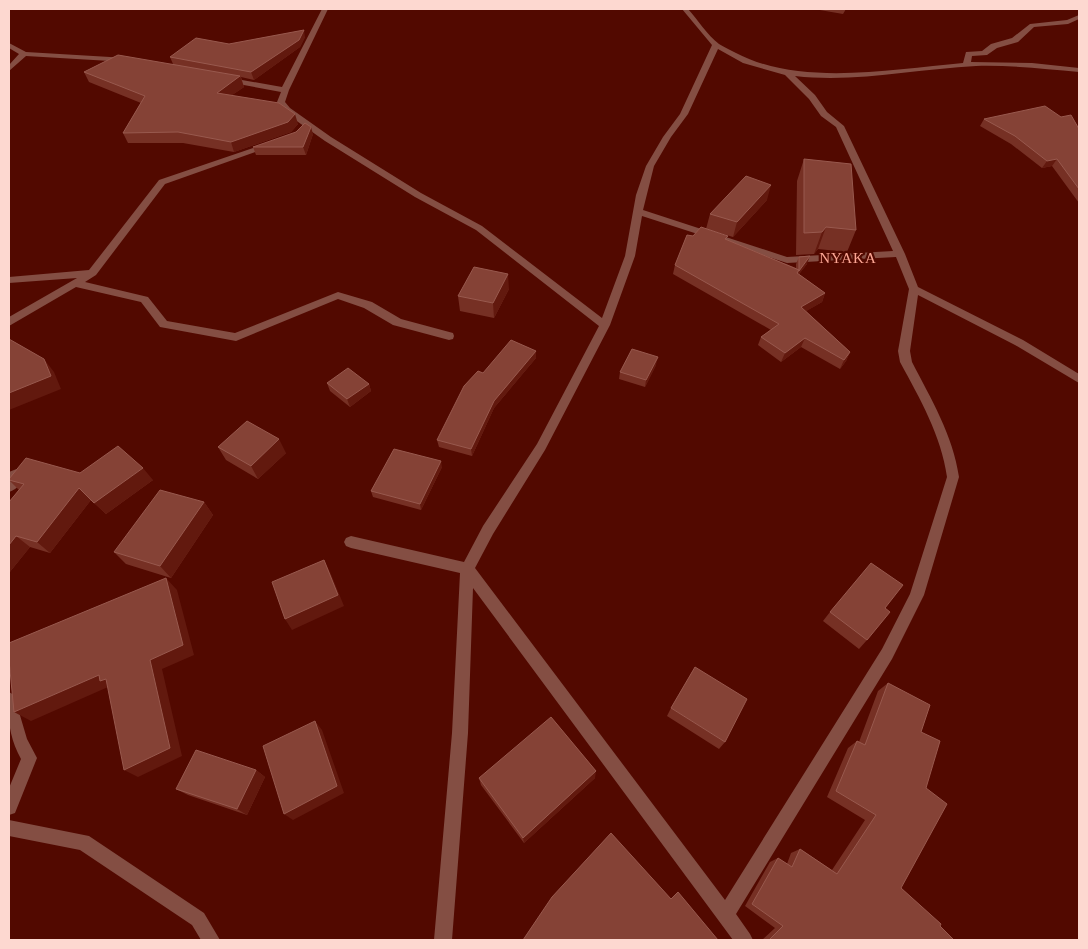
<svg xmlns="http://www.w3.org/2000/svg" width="1088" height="949" viewBox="0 0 1088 949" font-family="Georgia,serif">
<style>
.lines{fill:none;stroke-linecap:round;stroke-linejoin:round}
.street{fill:#844e43;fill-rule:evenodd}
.wall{fill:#763024}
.shaded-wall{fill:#62190e}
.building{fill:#854236;stroke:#98594e}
.labels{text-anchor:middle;stroke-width:4.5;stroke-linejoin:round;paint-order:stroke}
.far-quarter-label{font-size:15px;letter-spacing:1px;fill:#fca694;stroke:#520900}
</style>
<rect width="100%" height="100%" fill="#520900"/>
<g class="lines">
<path class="street" d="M322 9H328L289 90 285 102 290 108 331 137 421 193 482 226 602 318 625 256 636 195 646 166 663 137 680 114 712 45 682 9H688C698 20 707 35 719 44 724 47 730 50 736 53 801 87 892 69 963 63L966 52 982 51 991 44 1012 38 1030 24 1067 20 1079 15V19L1068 24 1034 27 1018 42 997 48 987 55 972 56 971 62 1032 63 1079 68V72C1045 69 1010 65 976 66 916 69 855 83 795 76L815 95 827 112 844 126 905 254 918 287 1023 340 1079 374V383L1015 345 918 295 910 351 912 362C931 399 953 435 959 477L924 595 892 659 736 914 750 934 753 940H733L473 588 468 733 452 940H434L452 733 460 573 351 548 346 546 344 542 346 538 351 536 464 562 483 526 537 444 599 326 476 230 415 197 325 141 284 112 277 102 281 92 222 81 221 79 225 77 282 87ZM718 49 743 63 785 75 809 99 821 116 836 127 893 251 787 257 643 210 654 166 671 137 688 114ZM642 216 787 263 896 257 909 289 898 351 900 362C920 399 941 435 947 477L910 594 882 649 725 900 475 568 493 534 545 450 610 325 635 256Z
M9 43 26 52 127 58 131 60 127 62 26 56 9 71V65L19 54 9 48Z
M268 143 275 145 165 184 96 275 85 282 148 297 167 321 235 333 338 292 372 302 401 319 453 333 454 336 453 339 449 340 393 325 364 308 338 299 236 341 160 327 141 302 76 287 9 326V317L77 278 9 283V277L89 270 159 180Z
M24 466 28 467 30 471C26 479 17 490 9 492V472Z
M9 692 14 695 27 739 37 758 15 813 9 815V788L21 759C9 737 7 717 9 692Z
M9 820 89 836 204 913 220 940H201L192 925 80 850 9 836Z"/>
</g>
<path class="wall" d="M814 9H846L843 14Z
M305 37 300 47 254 80 241 77 244 87 232 95 298 124 291 132 234 152 183 143H128L123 133 141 103 89 82 84 72 173 64 170 57 229 44Z
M1061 117 1079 129V203L1052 166 1042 168 1011 144 980 126 984 119Z
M313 134 306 155H256L253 147Z
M804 159 856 230 847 252 818 249 814 254 796 255 797 181Z
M767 200 733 237 706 229 710 214Z
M693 236 727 240 796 268V264L799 257 807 264 799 274 825 293 822 302 806 311 850 352 846 361 840 369 801 347 781 362 758 345 761 337 771 330 673 274 675 265Z
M509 289 494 318 460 311 458 296Z
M536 351V358L494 408 472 456 439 447 437 440 483 373Z
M656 365 645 387 619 379 620 372Z
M327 383 369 384 371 391 350 407 330 391Z
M218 447 286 453 258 479 226 460Z
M442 467 421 510 373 497 371 491Z
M80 473 153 480 106 514 91 500 50 553 30 547 9 573V502L19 490 9 480V479Z
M204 502 213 515 171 578 126 564 114 552Z
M885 608 867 640 859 649 823 621 830 612Z
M888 683 921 732 926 788 901 888 954 940H762L775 928 745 906 770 862 778 858 787 864 791 853 800 849 832 870 865 820 827 797 848 748 857 741 859 742 878 691Z
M671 708 725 742 719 749 667 716Z
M256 770 265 777 247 815 188 795 176 789Z
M479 778H595L524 843 481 785Z"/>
<path class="shaded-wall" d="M304 30 305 37 300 47 254 80 251 72Z
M240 76 244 87 220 103 217 93Z
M295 114 298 124 291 132 234 152 231 142Z
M311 127 313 134 306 155 303 147Z
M1057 159 1052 166 1042 168 1047 161Z
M771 185 767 200 733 237 737 222Z
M826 227 818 249 814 254 822 232Z
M810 256 807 264 796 278 799 271Z
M508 274 509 289 494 318 493 303Z
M825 293 822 302 798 316 801 307Z
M805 338 801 347 781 362 785 353Z
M536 351V358L494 408 472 456 471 449 494 401Z
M850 352 846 361 840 369 844 360Z
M658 357 656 365 645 387 646 380Z
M44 359 54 372 61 389 9 410V393Z
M369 384 371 391 350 407 347 399Z
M279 439 286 453 258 479 251 466Z
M441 461 442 467 421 510 420 504Z
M143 468 153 480 106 514 94 503Z
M79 488 91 500 50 553 37 542Z
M204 502 213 515 171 578 160 566Z
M16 536 30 547 9 573V545Z
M324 560 330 572 344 606 292 630 285 619Z
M166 578 177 590 194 655 162 669 182 756 138 777 124 770 150 660Z
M99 675 106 679 108 687 31 721 14 712Z
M315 721 322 730 344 793 293 820 284 814Z
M256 770 265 777 247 815 237 809Z
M596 771 595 778 524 843 523 838Z"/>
<path class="building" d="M304 30 299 40 251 72 170 57 196 38 229 44Z
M118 55 240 76 217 93 279 103 295 114 288 122 231 142 178 132 123 133 145 96 84 72Z
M1045 106 1061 117 1071 115 1079 129V189L1057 159 1047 161 1015 136 984 119Z
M305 123 311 127 303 147H253L296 132Z
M804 159 851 164 856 230 826 227 822 232 804 233Z
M746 176 771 185 737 222 710 214Z
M701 227 728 236 725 239 799 270 797 273 825 293 801 307 850 352 844 360 805 338 785 353 761 337 779 324 675 265 687 235 693 236Z
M810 256 799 271V257Z
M474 267 508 274 493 303 458 296Z
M9 339 44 359 51 376 9 393Z
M511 340 536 351 494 401 471 449 437 440 464 386 478 371 483 373Z
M632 349 658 357 646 380 620 372Z
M348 368 369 384 347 399 327 383Z
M247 421 279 439 251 466 218 447Z
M118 446 143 468 94 503 79 488 37 542 16 536 9 545V502L24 484 9 480V479L26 458 80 473Z
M394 449 441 461 420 504 371 491Z
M160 490 204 502 160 566 114 552Z
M324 560 338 595 285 619 272 582Z
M871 563 903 585 885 608 890 612 867 640 830 612Z
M166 578 183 645 150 660 170 748 124 770 106 679 100 681 99 675 14 712 9 660V643Z
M695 667 747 699 725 742 671 708Z
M888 683 930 705 921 732 940 741 926 788 947 804 901 888 941 924 940 926 954 940H769L783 926 752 904 778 858 792 867 800 849 837 874 876 815 836 791 857 741 865 745Z
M551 717 596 771 523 838 479 778Z
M315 721 337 786 284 814 263 746Z
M196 750 256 770 237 809 176 789Z
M611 833 671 899 678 892 718 940H523L552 897Z"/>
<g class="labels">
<g class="far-quarter-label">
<text x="848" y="263">NYAKA</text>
</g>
</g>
<rect width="1088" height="949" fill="none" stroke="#fdd8d0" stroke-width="20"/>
</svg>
